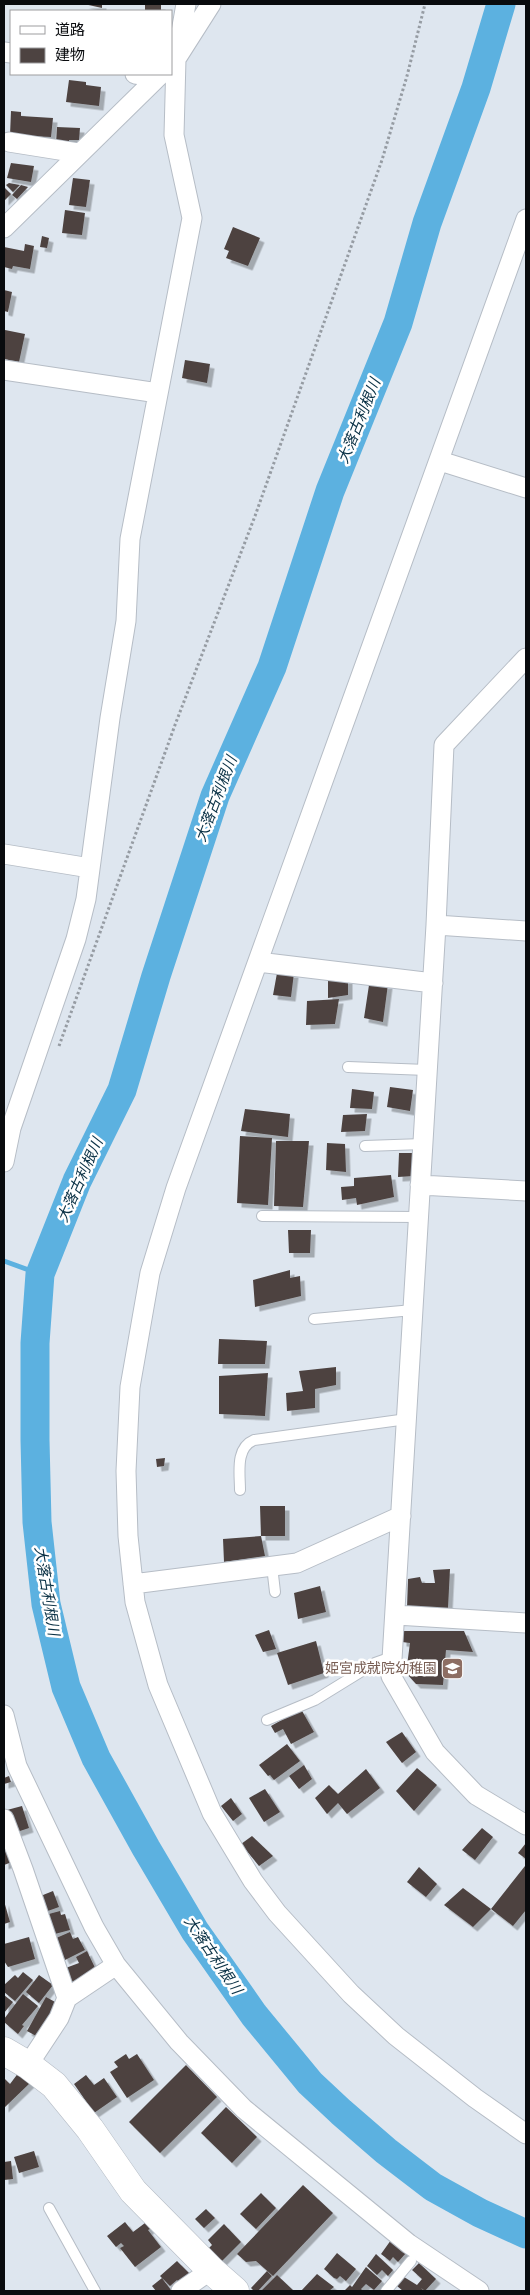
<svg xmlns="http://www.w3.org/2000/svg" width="530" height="2295" viewBox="0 0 530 2295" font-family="Roboto,'Noto Sans JP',sans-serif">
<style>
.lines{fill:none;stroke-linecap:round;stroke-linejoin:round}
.stream{stroke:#5cb1e0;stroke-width:5}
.river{stroke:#5cb1e0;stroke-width:29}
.building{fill:#4d4341;filter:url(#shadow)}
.lane-casing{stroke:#b6bdc6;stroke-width:12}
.street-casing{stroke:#b6bdc6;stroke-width:21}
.secondary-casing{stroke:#b6bdc6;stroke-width:29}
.path{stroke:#969ca3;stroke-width:3;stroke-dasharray:2.5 2.5;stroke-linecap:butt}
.lane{stroke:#fff;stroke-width:10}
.street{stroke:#fff;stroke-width:19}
.secondary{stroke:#fff;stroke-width:28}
.labels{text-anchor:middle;stroke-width:5;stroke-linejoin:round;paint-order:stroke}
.education-label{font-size:14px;fill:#785e54;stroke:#fff;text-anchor:end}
.water-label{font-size:15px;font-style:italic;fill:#0a3145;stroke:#fff}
</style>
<defs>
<filter id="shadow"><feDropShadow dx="4.5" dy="4.5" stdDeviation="0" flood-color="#0004"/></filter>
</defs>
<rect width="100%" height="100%" fill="#dee6ef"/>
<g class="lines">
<path class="stream" d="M4 1261 40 1274"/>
<path class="river" d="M501 4 476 88 427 223 398 323 330 491 272 667 215 796 156 976 122 1090 77 1181 40 1274 35 1343V1440L37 1522 46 1604 66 1687 96 1758 146 1848 195 1931 254 2015 310 2083 341 2112 386 2151 433 2187 480 2213 526 2234"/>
</g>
<path class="building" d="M84 4H102V8Z
M145 5H161V11H145Z
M69 80 86 82V85L101 87 99 106 66 102Z
M11 111 21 112V116L53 118 51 137 10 135Z
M57 127 80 128 79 140H69V143H56Z
M11 163 34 166 31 182 7 178Z
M73 178 90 180 86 207 69 205Z
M9 183 20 185 13 192 6 185Z
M21 185 28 187 17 199 12 195Z
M5 188 11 194 4 201V189Z
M65 210 85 213 82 235 62 233Z
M233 227 260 238 248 266 226 258 229 251 224 249Z
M42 236 49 238 47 248 40 247Z
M25 244 34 246 30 269 13 266 12 269 4 267V247L24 251Z
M4 290 12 292 8 312 4 311Z
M5 330 25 334 19 362 4 359Z
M185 360 210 364 207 383 182 378Z
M277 973H294L291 997 273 995Z
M328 979H348V995L328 998Z
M388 984 383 1022 364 1018 369 985Z
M339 999 335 1024 306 1025 307 1001Z
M390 1087 413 1090 410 1111 387 1107Z
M352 1089 374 1092 372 1109 350 1108Z
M245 1109 290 1114 288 1137 241 1131Z
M367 1114 365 1131 341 1132 343 1115Z
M240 1136 272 1138 268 1205 237 1203Z
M276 1141H309L303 1207 274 1206Z
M327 1143 345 1144 346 1172 326 1170Z
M399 1153H413V1176L398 1177Z
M391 1175 394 1197 357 1205 356 1198 342 1200 341 1187 354 1186V1178Z
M288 1230H311L310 1253H289Z
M290 1270V1278L300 1276 301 1296 255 1307 253 1280Z
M219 1339 267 1341 265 1364H218Z
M336 1367V1385L315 1389V1408L287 1411 286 1393 303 1391 299 1371Z
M268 1373 265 1416 219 1414V1376Z
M165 1458 164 1466 157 1467 156 1459Z
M260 1506H285V1536H261Z
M261 1536 265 1556 224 1562 223 1539Z
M450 1569 448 1608H407L408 1579 420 1577 422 1583H435L433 1570Z
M320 1586 326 1612 298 1619 294 1593Z
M269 1630 276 1649 263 1652 255 1635Z
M402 1631H464L473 1652 446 1650 443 1685 416 1684 406 1673 410 1643 402 1642Z
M316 1641 324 1673 288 1685 277 1653Z
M301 1709 314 1732 291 1744 283 1729 275 1733 271 1726Z
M402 1732 416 1752 402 1763 386 1742Z
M287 1744 300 1761 274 1780 270 1775 268 1776 259 1765Z
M304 1765 312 1779 299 1789 289 1776Z
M417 1768 437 1785 414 1811 396 1791Z
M366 1769 380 1788 347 1814 338 1803 327 1814 315 1798 329 1785 338 1794Z
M9 1776 11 1782 4 1784V1778Z
M265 1789 280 1812 264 1822 249 1798Z
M231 1798 242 1814 233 1821 221 1806Z
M22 1806 29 1828 14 1833 7 1810Z
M482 1828 493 1837 475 1860 462 1850Z
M252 1836 273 1856 259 1866 241 1844Z
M4 1840 12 1862 4 1865Z
M526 1843V1859L518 1853Z
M525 1866 526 1910 513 1926 491 1909 473 1927 444 1905 463 1888 491 1909Z
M419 1867 437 1884 426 1897 407 1882Z
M53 1891 59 1907 45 1912 38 1897Z
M4 1901 10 1922 4 1924Z
M60 1911 61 1915 65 1914 70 1930 51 1935 45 1915Z
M70 1932 73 1939 78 1937 85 1950 65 1960 54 1939Z
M29 1937 35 1959 8 1967 4 1961V1944Z
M87 1951 98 1974 72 1987 63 1969 79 1963 76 1957Z
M23 1972 33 1980 15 2001 4 1992V1985L15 1975 18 1978Z
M39 1975 53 1985 39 2003 26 1992Z
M23 1994 38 2006 22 2025 24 2026 18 2034 4 2022V2019Z
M4 1995 13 2002 4 2013Z
M46 1997 57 2003 38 2037 27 2031Z
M126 2054 129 2059 137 2054 154 2080 127 2098 110 2072 118 2067 114 2062Z
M186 2065 217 2097 160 2153 129 2122Z
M19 2072 30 2083 4 2108V2078L10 2084Z
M86 2075 94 2085 104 2078 117 2097 94 2113 74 2084Z
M226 2107 257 2137 232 2163 201 2133Z
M34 2151 39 2167 19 2173 14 2157Z
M11 2161 13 2179 4 2180V2162Z
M303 2185 333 2213 273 2276 256 2261 246 2262 237 2254Z
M261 2193 276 2208 256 2229 240 2214Z
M206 2209 215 2218 204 2228 195 2219Z
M125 2222 133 2232 145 2223 150 2229 148 2230 161 2247 135 2267 120 2248 124 2246 121 2243 116 2247 107 2236Z
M224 2224 241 2242 221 2262 208 2249 212 2245 208 2240Z
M391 2240 406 2253 398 2262 393 2257 390 2261 381 2254Z
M337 2253 356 2269 346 2281 340 2276 337 2279 334 2278 324 2269Z
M376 2254 393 2270 388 2276 382 2270 377 2275 367 2266Z
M177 2261 190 2274 180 2283 177 2280 170 2286 160 2276Z
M419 2263 436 2279 425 2291 421 2288 424 2291H403L397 2286 404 2277 417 2285 422 2279 412 2270Z
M366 2267 382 2281 374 2290 366 2284 361 2289 363 2291H344L350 2285 352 2287Z
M267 2271 272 2276 258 2291H254L251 2288Z
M317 2274 334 2287 329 2291H301Z
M277 2275 294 2291H261Z
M162 2278 171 2290 170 2291H156L152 2286Z"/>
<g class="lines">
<defs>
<path id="lane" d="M348 1067 427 1070
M365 1146 423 1144
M262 1216 419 1217
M314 1319 413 1310
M240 1490C240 1473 235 1448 254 1440L407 1419
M272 1566 275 1592
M267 1720 315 1700 375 1663 392 1657
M49 2208 95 2291
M386 2291 411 2261"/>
<path id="street" d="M178 49 186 4
M4 52 11 53
M135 74 157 77
M9 142 78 153
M526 219 176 1188 150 1273 130 1387 126 1471 128 1536 135 1602 158 1685 212 1813 253 1881 277 1913 351 1994 396 2036 475 2098 526 2134
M4 228 161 74
M4 370 158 393
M440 461 526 488
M526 658 444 745 436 925 391 1676 435 1752 476 1795 526 1825
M4 854 90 868
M436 925 526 931
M258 962 433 983
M4 1162 11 1128 76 939 86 899 110 718 126 621 130 539 192 218 174 135 176 59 211 4
M420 1185 526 1191
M133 1584 297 1563 401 1516
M396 1615 526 1623
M4 1715 17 1766 94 1927 116 1965 179 2042 244 2109 409 2244 479 2291
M4 1819 23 1869 67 1998 59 2018 28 2065
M67 1998 116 1965
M181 2291 211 2270"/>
<path id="secondary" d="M4 2051 28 2065 54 2085 90 2129 133 2191 211 2270 235 2291"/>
</defs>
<use href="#lane" class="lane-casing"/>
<use href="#street" class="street-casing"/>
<use href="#secondary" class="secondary-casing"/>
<path class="path" d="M59 1046 175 725 255 516 382 160 407 76 425 4"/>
<use href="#lane" class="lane"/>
<use href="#street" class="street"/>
<use href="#secondary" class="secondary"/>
</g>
<defs>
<symbol id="school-square" viewBox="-11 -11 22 22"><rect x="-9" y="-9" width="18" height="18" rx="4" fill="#8d6e63" stroke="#fff"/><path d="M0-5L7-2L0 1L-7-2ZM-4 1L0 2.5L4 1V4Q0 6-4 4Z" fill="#fff"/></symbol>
</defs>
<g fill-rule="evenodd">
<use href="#school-square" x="440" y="1656" width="25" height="25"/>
</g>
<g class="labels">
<g class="education-label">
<text x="437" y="1673">姫宮成就院幼稚園</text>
</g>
<g class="water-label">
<text transform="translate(359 421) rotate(-68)" y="5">大落古利根川</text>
<text transform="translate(216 799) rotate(-69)" y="5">大落古利根川</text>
<text transform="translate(80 1180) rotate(-66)" y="5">大落古利根川</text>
<text transform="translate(47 1591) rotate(81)" y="5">大落古利根川</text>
<text transform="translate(213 1955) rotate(56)" y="5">大落古利根川</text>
</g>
</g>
<rect width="530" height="2295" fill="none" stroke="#090b0e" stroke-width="10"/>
<rect x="10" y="10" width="162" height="65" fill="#ffffff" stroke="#9d9d9f"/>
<rect x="20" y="26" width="25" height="8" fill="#ffffff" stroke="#9d9d9f"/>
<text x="55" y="35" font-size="15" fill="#090b0e">道路</text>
<rect x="20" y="48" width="25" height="15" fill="#4d4341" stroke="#9d9d9f"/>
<text x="55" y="60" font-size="15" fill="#090b0e">建物</text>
</svg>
